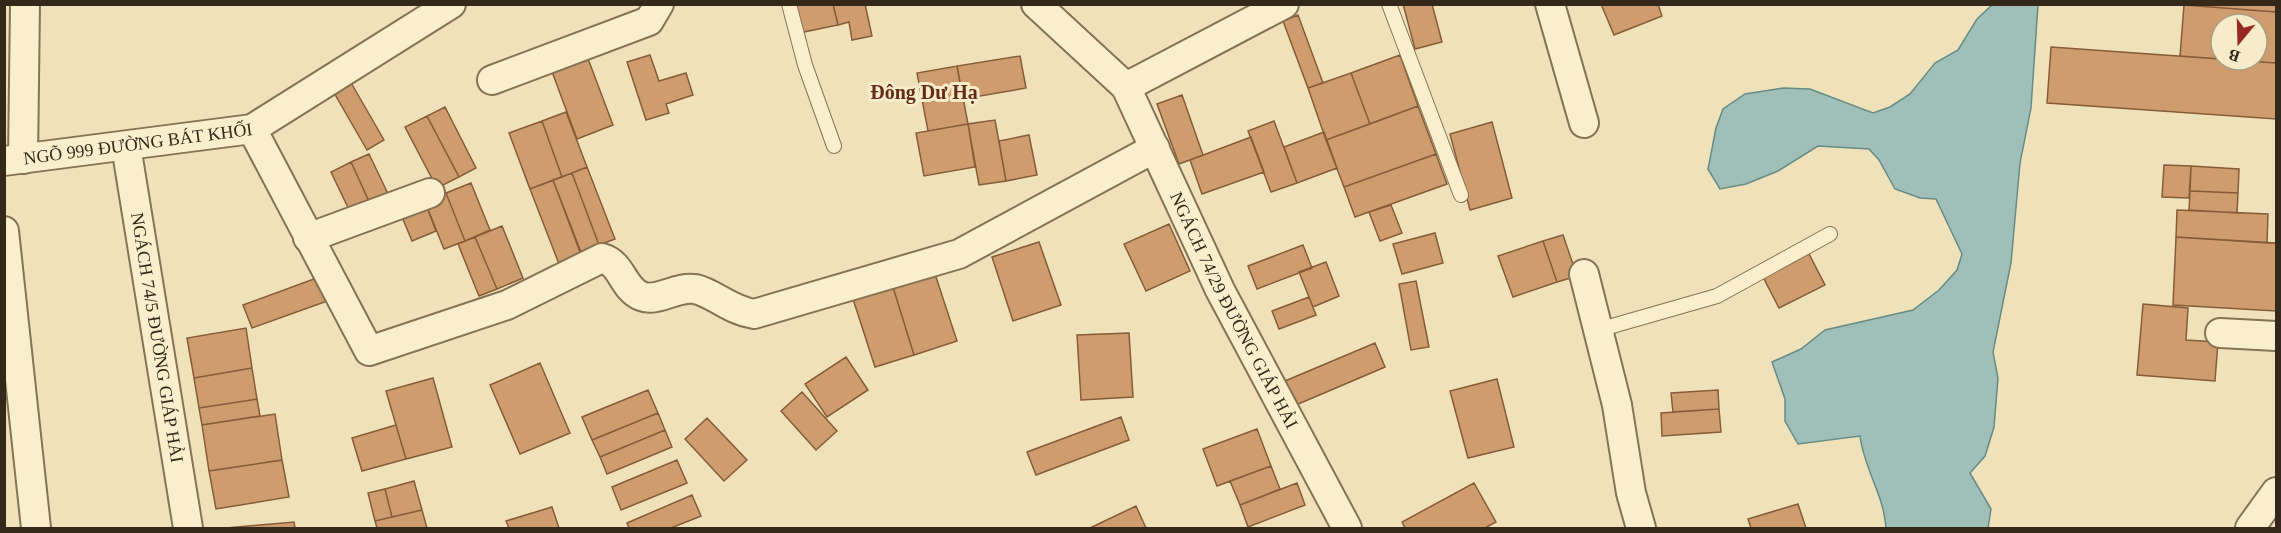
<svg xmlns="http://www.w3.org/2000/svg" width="2281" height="533" viewBox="0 0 2281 533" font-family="'Times New Roman',serif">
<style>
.water{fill:#9fbfb8;stroke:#678c85;stroke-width:1.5}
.building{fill:#cf9c6e;stroke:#865c39;stroke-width:1.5}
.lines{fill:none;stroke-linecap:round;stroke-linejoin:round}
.lane-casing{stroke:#867254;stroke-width:16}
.street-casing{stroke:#867254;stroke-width:32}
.lane{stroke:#faefcd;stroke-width:14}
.street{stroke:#faefcd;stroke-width:28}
.labels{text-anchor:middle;stroke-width:6;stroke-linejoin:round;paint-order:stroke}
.street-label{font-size:18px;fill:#34281a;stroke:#f6ecca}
.neighbourhood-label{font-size:20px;font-weight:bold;fill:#622c18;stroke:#f6ecca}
</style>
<rect width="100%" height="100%" fill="#efe2ba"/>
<path class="water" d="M1992 5H2038L2031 108 2020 163 2011 263 1993 352 1998 378 1994 427 1985 456 1970 473 1991 509 1988 528H1886C1884 495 1864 469 1860 436L1798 444 1785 421V399L1772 362 1801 349 1825 330 1913 310 1939 290 1957 270 1962 254 1936 199 1920 198 1895 189 1879 160 1869 149 1818 146 1778 171 1746 184 1720 189 1708 169 1716 128 1723 109 1745 94 1783 88 1810 89 1873 113 1890 107 1910 94 1935 63 1958 50 1977 19Z"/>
<path class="building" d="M793 4H833L838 25 799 33Z
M833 4H865L872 36 852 40 849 22 838 25Z
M1403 4H1432L1442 42 1415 49Z
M1601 4H1658L1662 16 1614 35Z
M2176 4H2276V12L2184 5Z
M2184 5 2276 12V63L2236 60H2257V24H2221V59L2180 56Z
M1298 15 1323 83 1308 88 1283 21Z
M2051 47 2276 63V119L2047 103Z
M650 55 659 81 686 73 693 95 666 104 669 113 646 120 627 62Z
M1400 55 1418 106 1370 124 1351 73Z
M587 56 613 125 577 139 551 69Z
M1020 56 1026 88 963 99 957 66Z
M957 66 968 124 928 131 917 73Z
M1351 73 1370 124 1326 140 1308 88Z
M350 81 384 140 367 150 333 91Z
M1182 95 1203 155 1179 164 1157 104Z
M1418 106 1436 154 1344 187 1326 140Z
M445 107 476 168 459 177 427 116Z
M566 112 587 167 562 177 542 121Z
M427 116 459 177 437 188 405 127Z
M995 120 1006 181 979 185 968 124Z
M542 121 562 177 530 189 509 133Z
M1274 121 1297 183 1271 192 1248 131Z
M1492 122 1512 198 1470 210 1450 134Z
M968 124 975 167 924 176 916 133Z
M1324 132 1337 168 1297 183 1284 147Z
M1029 135 1037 175 1006 181 999 141Z
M1251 137 1264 172 1202 194 1190 160Z
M369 154 391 200 372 208 351 162Z
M1436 154 1447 184 1355 217 1344 187Z
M351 162 372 208 353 218 331 172Z
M2164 165 2191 166 2189 198 2162 197Z
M2191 166 2239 169 2238 193 2190 191Z
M587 167 615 239 599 245 572 173Z
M572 173 599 245 580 252 553 180Z
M553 180 584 260 561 269 530 189Z
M471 183 490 230 465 241 446 193Z
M2190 191 2238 193 2237 213 2189 210Z
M446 193 465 241 444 249 425 202Z
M425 202 436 231 412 241 400 212Z
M1391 205 1402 233 1380 241 1369 212Z
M2177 210 2268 214 2267 243 2176 237Z
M1169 224 1190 271 1146 291 1124 244Z
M502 226 523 278 497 289 475 237Z
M1435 233 1443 263 1402 274 1393 244Z
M1563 235 1577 276 1557 282 1543 241Z
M475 237 497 289 479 296 458 244Z
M2176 237 2276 243V311L2173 305Z
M1543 241 1557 282 1513 297 1498 256Z
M1039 242 1061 305 1013 321 992 257Z
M1303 245 1312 268 1257 289 1248 266Z
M1807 250 1825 285 1779 308 1761 273Z
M1326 262 1339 296 1313 307 1299 272Z
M934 271 957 341 914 355 892 284Z
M322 276 330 300 252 328 243 305Z
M1416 281 1429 347 1411 350 1399 284Z
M892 284 914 355 875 367 852 296Z
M1309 297 1316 315 1279 329 1272 311Z
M2143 304 2188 308 2186 340 2218 342 2215 381 2137 375Z
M246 328 252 368 194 378 187 338Z
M1129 333 1133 397 1081 400 1077 335Z
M1375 343 1385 367 1296 405 1285 381Z
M846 357 868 390 827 417 805 384Z
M540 363 570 433 520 454 490 385Z
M252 368 257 399 199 408 194 378Z
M433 378 452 447 406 459 386 391Z
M1497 379 1514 447 1468 458 1450 391Z
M648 390 658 413 592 440 582 417Z
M1718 390 1719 409 1673 412 1671 393Z
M802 392 837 431 816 450 781 411Z
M257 399 260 416 202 425 199 408Z
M1719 409 1721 432 1662 436 1661 413Z
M658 413 665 430 600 457 592 440Z
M275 414 282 460 209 471 202 425Z
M1121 417 1129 440 1036 475 1027 452Z
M707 418 747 460 724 481 685 439Z
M396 425 406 459 362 471 352 438Z
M1257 429 1271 466 1217 486 1203 449Z
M665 430 672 447 607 474 600 457Z
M282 460 289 497 216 509 209 471Z
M677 460 687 483 621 510 612 487Z
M1271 466 1280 489 1240 505 1230 481Z
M414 481 422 510 392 517 385 489Z
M1297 483 1305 505 1248 527 1240 505Z
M1474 483 1496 522 1485 528H1405L1402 522Z
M385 489 392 517 375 521 368 493Z
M692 495 701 516 671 528H629L627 523Z
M1798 504 1806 528H1751L1748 519Z
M1136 506 1146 528H1090Z
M552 507 559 528H509L506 521Z
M422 510 427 528H377L375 521Z
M294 522 295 528H226Z"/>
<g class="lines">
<defs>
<path id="lane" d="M789 4 805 65 834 146
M1389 4 1461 195
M1598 330 1717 296 1830 234"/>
<g id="street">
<path d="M1036 4 1126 87 1284 4"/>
<path d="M1550 4 1584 123"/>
<path d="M492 80 649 21 659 4"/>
<path id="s1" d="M1126 87 1220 290 1347 528"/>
<path d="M252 129 369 351 507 305 602 258C622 263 623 289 641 296 657 303 676 286 695 289 714 293 729 310 754 314L959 254 1155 148"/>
<path id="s2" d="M126 146 188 528"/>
<path d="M23 159 25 4"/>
<path id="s3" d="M4 161 252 129 451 4"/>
<path d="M4 231 36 528"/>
<path d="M308 238 430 193"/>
<path d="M1584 274 1617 405 1631 493 1641 528"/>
<path d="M2220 333 2276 336"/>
<path d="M2250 528 2276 492"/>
</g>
</defs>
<use href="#lane" class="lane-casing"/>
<use href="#street" class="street-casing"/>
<use href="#lane" class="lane"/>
<use href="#street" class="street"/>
</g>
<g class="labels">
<g class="street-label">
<text dy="6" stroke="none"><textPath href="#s3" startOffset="135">NGÕ 999 ĐƯỜNG BÁT KHỐI</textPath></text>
<text dy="6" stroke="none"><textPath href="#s1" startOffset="248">NGÁCH 74/29 ĐƯỜNG GIÁP HẢI</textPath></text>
<text dy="6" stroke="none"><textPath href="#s2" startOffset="194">NGÁCH 74/5 ĐƯỜNG GIÁP HẢI</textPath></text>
</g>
<g class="neighbourhood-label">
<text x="924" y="99">Đông Dư Hạ</text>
</g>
</g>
<rect width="2281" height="533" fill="none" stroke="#34281a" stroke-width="12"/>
<g transform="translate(2239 42) rotate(199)"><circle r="28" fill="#f6ecca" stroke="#a89e84" stroke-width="1.5"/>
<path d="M0-4.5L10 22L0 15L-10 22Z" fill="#972922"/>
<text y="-9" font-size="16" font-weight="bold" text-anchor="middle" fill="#34281a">B</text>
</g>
</svg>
